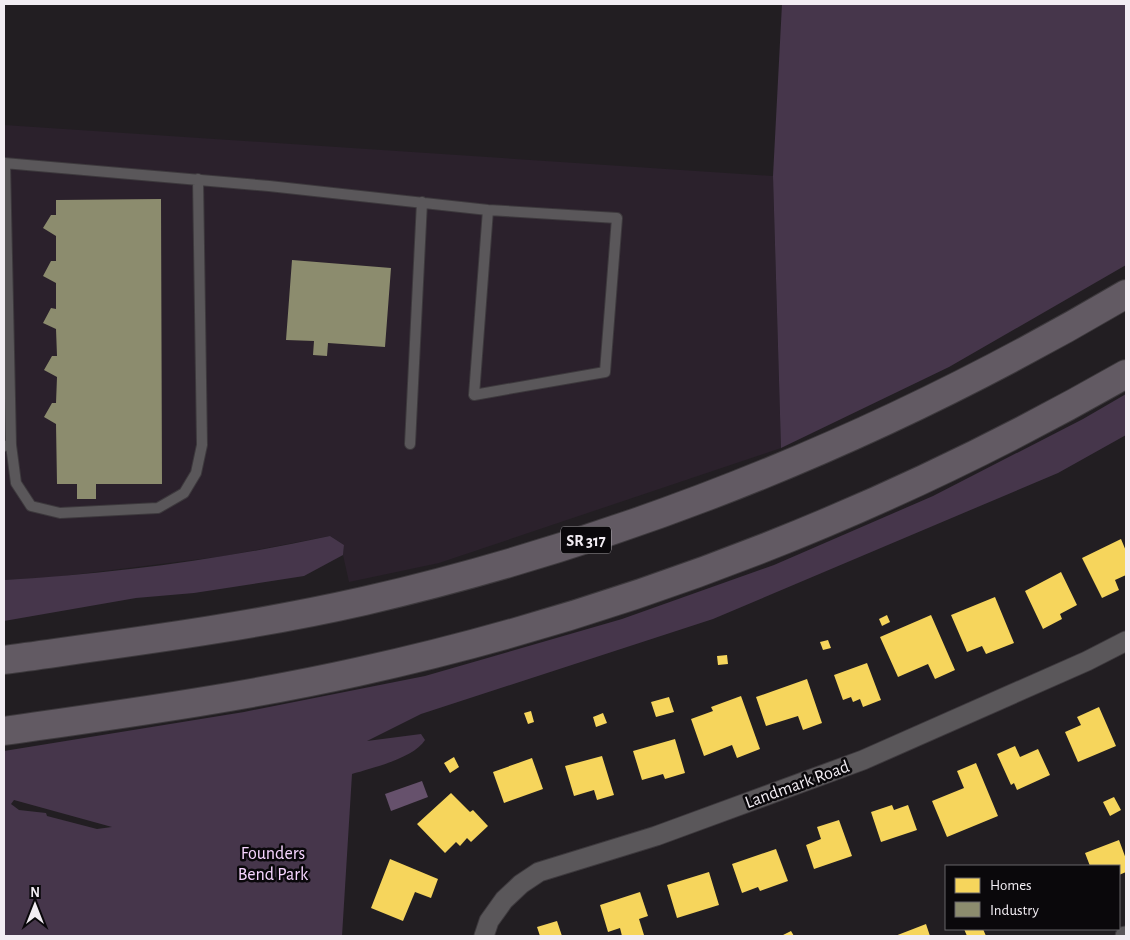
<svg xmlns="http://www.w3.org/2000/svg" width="1130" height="940" viewBox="0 0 1130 940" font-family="'Alegreya Sans',sans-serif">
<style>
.built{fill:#2b212c}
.green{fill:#46364b;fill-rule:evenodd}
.water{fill:#66516c}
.homes{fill:#f6d55c}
.industry{fill:#8c8c6e}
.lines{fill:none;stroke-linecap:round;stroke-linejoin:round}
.lane-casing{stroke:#3d393d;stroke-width:12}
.street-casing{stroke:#3d393d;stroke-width:21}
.primary-casing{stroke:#3d393d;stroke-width:30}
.lane{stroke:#5a575a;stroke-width:10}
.street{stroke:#5a575a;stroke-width:19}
.primary{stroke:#625a63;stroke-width:28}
.labels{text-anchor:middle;stroke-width:5;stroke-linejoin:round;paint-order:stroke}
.shield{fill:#0a080b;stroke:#aca8ad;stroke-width:1}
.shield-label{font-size:16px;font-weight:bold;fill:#f2edf3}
.street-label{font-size:18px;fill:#f2edf3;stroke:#0a080b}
.park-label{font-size:18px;fill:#f7d5ff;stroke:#0a080b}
</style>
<rect width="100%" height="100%" fill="#221e22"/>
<path class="built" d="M4 125 773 176 781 448 439 563 349 582 343 555 344 545 330 536 225 556 56 577 4 580Z"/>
<path class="green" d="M782 4H1126V265L949 367 781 448 773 176Z
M1126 394V435L1058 473 713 619 421 714 367 741 421 734 425 740C414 758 372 768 352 774L342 936H4V751L244 712 425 676 622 619 774 565 933 496 1083 419ZM14 800 112 827 97 829 47 816 46 813 19 810 11 804Z
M330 536 344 545 343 555 304 576 194 593 136 598 4 621V580C113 574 223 559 330 536Z"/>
<path class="water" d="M422 781 428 797 391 811 385 794Z"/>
<path class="homes" d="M1121 539 1126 551V575L1115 580 1119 590 1102 598 1082 558Z
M1061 572 1077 605 1060 614 1062 619 1043 629 1025 591Z
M995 597 1014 643 986 654 982 646 967 652 951 615Z
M887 615 890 622 882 626 879 619Z
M931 615 955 670 935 679 928 664 898 677 880 637Z
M828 640 831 648 823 650 820 642Z
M727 655 728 664 718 665 717 656Z
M867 663 881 700 863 707 860 699 853 702 851 697 843 700 834 675Z
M807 679 822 723 803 730 798 716 766 726 756 697Z
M741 696 760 749 737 758 732 745 704 756 691 719 713 711 711 707Z
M669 697 674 712 656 717 651 702Z
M1099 707 1116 746 1078 762 1065 732 1081 725 1077 717Z
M531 711 534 722 528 724 524 713Z
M603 713 607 723 596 727 593 717Z
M675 739 685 773 665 779 663 774 642 780 633 751Z
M1015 746 1020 757 1038 749 1050 775 1017 790 1014 783 1011 785 997 754Z
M602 756 614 795 597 800 594 790 574 796 565 766Z
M454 757 459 767 450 773 444 763Z
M532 758 543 789 504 803 493 772Z
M976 763 998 816 947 837 932 801 964 788 957 771Z
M451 793 470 812 473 810 488 826 471 842 467 838 460 846 456 842 445 853 417 824Z
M1114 797 1121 810 1110 816 1103 802Z
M892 805 894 810 908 805 917 830 881 842 871 812Z
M839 820 852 856 814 869 806 845 821 839 817 827Z
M1119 840 1126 859V872L1119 875V866H1090L1085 853Z
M776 849 788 881 760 891 758 887 742 893 732 864Z
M390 859 438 879 431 898 415 892 403 921 371 908Z
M709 872 719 905 677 918 667 885Z
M640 892 648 916 639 919 644 935 622 936 620 928 608 932 600 905Z
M557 921 562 936H540L537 927Z
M926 924 930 936H895Z
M964 929H983L986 936H967Z
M791 931 794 936H781Z"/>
<path class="industry" d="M161 199 162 484H96V499H77V484H57L56 424 44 417 52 403H56L57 377 44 370 52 356H57L56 329 43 323 51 308 56 309V283L43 276 51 261H56V236L43 228 51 215H56V200Z
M292 260 391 268 385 347 328 343 327 356 313 355 314 341 286 340Z"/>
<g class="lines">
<defs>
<path id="lane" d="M4 163 269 186 488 210 617 218 605 372 474 395 488 210
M410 444 422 202
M11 445 16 483 31 506 60 513 158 508 184 493 196 473 202 445 198 179
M4 446 11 445 5 163"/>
<path id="street" d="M484 936 489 921 504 900 521 884 539 872 656 836 863 760 1087 661 1126 641
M1125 936H1126"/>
<path id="primary" d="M4 660C124 643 245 628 364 601 632 539 889 434 1126 294
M4 731C122 714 240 698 357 672 626 613 886 511 1126 374"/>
</defs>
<use href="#lane" class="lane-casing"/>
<use href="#street" class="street-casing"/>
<use href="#primary" class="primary-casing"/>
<use href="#lane" class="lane"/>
<use href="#street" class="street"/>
<use href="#primary" class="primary"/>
</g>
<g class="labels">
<rect class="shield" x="561" y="526.5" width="50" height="27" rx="4"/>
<g class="shield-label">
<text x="586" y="546">SR 317</text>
</g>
<g class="street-label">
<text transform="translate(797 784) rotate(-20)" y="6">Landmark Road</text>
</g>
<g class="park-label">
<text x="273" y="859">Founders<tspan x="273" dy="21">Bend Park</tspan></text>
</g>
</g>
<rect width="1130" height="940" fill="none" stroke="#f2edf3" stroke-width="10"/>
<rect x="945" y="865" width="175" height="65" fill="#0a080b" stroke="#676468"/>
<rect x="955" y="878" width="25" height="15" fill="#f6d55c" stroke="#676468"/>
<text x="990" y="890" font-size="15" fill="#f2edf3">Homes</text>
<rect x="955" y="902" width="25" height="15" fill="#8c8c6e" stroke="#676468"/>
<text x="990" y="915" font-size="15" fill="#f2edf3">Industry</text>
<g transform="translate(35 905)" stroke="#0a080b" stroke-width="4" paint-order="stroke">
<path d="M0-4L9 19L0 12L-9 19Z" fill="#f2edf3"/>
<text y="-8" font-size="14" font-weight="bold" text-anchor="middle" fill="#f2edf3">N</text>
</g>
</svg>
